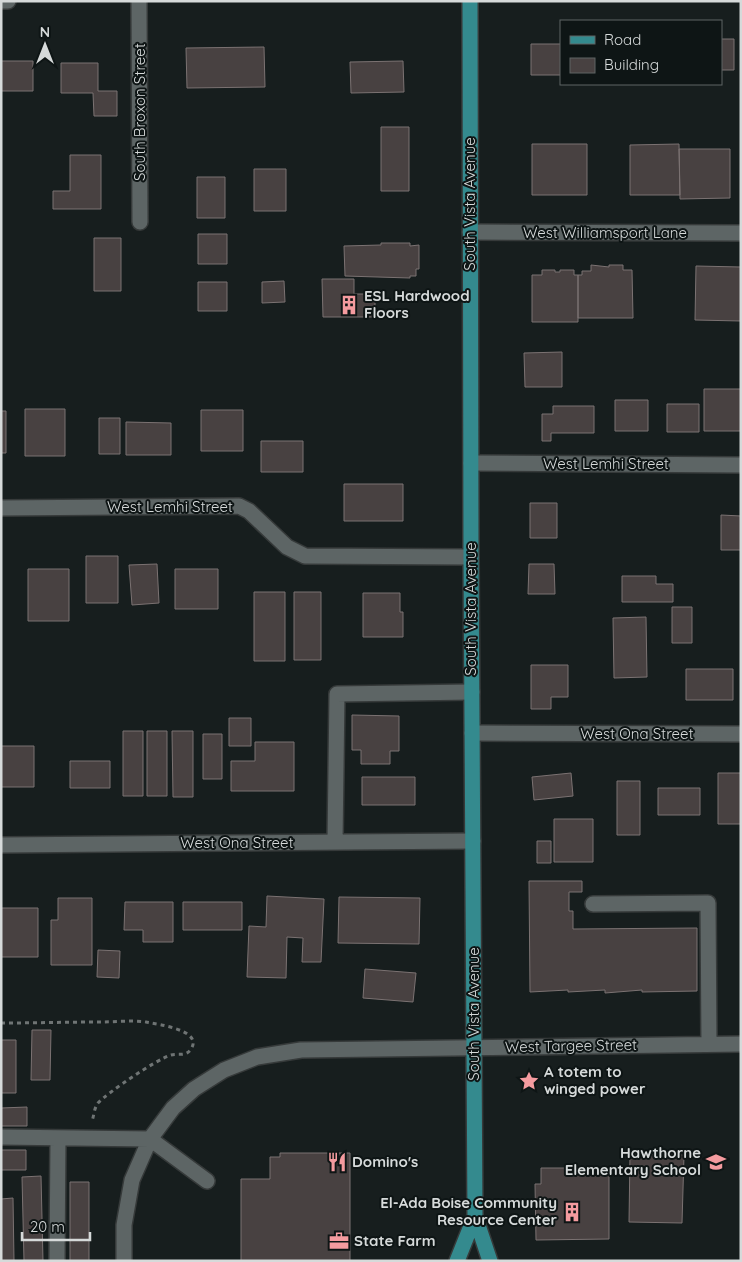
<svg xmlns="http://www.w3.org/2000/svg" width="742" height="1262" viewBox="0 0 742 1262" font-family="Quicksand,sans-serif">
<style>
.building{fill:#484141;stroke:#7b7272}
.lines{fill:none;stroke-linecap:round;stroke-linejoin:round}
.minor-casing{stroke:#363a3a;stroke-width:18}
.major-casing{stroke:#363a3a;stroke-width:18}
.path{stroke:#6f7474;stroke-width:3;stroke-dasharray:4 4;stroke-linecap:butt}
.minor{stroke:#5d6565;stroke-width:15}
.major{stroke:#348a8e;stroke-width:15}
.labels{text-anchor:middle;stroke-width:4;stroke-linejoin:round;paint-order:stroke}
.street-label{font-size:15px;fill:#d6dada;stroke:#0e1515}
.poi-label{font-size:15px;font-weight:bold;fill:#d6dada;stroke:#0e1515;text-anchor:start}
</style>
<rect width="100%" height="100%" fill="#171e1e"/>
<path class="building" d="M721 39H734V70H721Z
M531 44H561V75H531Z
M264 47 265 87 187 88 186 48Z
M1 61H33V91H1Z
M403 61 404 92 351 93 350 62Z
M61 63H98V91H117V116H94L93 93H61Z
M381 127H409V191H381Z
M532 144H587V195H532Z
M679 144 680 195H630V145Z
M679 149H730V198L680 199Z
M70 155H101V209H53V191H70Z
M254 169H286V211H254Z
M197 177H225V218H197Z
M198 234H227V264H198Z
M94 238H121V291H94Z
M381 243H410V246L419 245V269H416V276H410V278L345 276 344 246 381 245Z
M591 265 609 267V265H623V270H632L633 318H578V275H582V271H591Z
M696 266 741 267V321L695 320Z
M542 270H555V272H560V270H574V275H578V322H532V275H542Z
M322 279H354V294H375V317H323Z
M284 281 285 302 262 303V282Z
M198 282H227V311H198Z
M562 352V387H525L524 353Z
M704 389H741V431H704Z
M615 400H648V431H615Z
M667 404H699V432H667Z
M553 406H594V433H551V441H542V414H553Z
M25 409H65V456H25Z
M201 410H243V451H201Z
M1 411H6V453H1Z
M99 418H120V454H99Z
M126 422 171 423V455H126Z
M261 441H303V472H261Z
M344 484H403V521H344Z
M530 503H557V538H530Z
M721 515 741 516V550H721Z
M86 556H118V603H86Z
M157 564 159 603 132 605 129 565Z
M529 564H554L555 594H528Z
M28 569H69V621H28Z
M175 569H218V609H175Z
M622 576H656V584H673V602H622Z
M254 592H285V661H254Z
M294 592H321V660H294Z
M363 593H400V612H403V637H363Z
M672 607H692V643H672Z
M646 617 647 677 614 678 613 618Z
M531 665H568V697H551V709H531Z
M686 669H733V700H686Z
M352 715 399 716V751H390V764H361V750H352Z
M229 718H251V746H229Z
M123 731H143V796H123Z
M147 731H167V796H147Z
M172 731H193V797H173Z
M203 734H222V779H203Z
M255 742H294V791H231V761H255Z
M1 746H34V787H1Z
M70 761H110V788H70Z
M571 773 573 796 534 800 532 777Z
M718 773H741V824H718Z
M362 777H415V805H362Z
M617 781H640V835H617Z
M658 788H700V815H658Z
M554 819H593V862H554Z
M537 841H551V863H537Z
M529 881H582V892H569V911H573V929L697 928V991L642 992V990L605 993V990L568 992V990L530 992Z
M267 896 324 899 321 962H302L303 938 287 937 286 978 247 977 249 926 266 927Z
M339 897 420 898 419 944 338 943Z
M58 898H92V965H51V920H58Z
M125 902H173V942H143V930H124Z
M183 902H242V930H183Z
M1 908H38V957H1Z
M98 950 120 951 119 978 97 977Z
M365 969 416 973 413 1002 363 998Z
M32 1030H51L50 1080H31Z
M1 1040H16V1093H1Z
M27 1107V1126H1V1108Z
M1 1150H26V1170H1Z
M280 1153H350V1261H241V1179H270V1157H280Z
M630 1154 684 1155 682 1223 629 1222Z
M541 1168H609V1239L536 1240 535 1184H541Z
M41 1176 43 1261H24L22 1177Z
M70 1182H89V1261H70Z
M13 1198 14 1261H1V1199Z"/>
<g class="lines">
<defs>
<path id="minor" d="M1 1H8
M139 1 140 222
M470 232 741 233
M471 463 741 465
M1 508 239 506 249 511 287 547 305 556 471 557
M472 733 741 734
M335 842 337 694 472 692
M1 845 473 841
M593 904 708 903 709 1044
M1 1137 150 1139 207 1181
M57 1261 58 1138
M124 1261V1225L132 1180 150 1139 173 1108 194 1089 224 1070 257 1057 301 1050 741 1044"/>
<path id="major" d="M470 1 471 557 475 1216 490 1261
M457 1261 475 1216"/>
</defs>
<use href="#minor" class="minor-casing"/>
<use href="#major" class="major-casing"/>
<path class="path" d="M1 1023C34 1023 67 1022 100 1022 115 1022 132 1020 146 1022 156 1024 204 1030 191 1049 186 1057 178 1053 171 1055 157 1059 107 1093 98 1103 94 1108 94 1116 92 1121"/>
<use href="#minor" class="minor"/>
<use href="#major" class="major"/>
</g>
<defs>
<symbol id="building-bare" viewBox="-9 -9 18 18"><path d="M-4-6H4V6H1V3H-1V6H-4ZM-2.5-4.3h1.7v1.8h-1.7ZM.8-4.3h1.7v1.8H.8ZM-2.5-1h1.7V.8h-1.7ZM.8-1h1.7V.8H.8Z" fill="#f49b9f" stroke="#0e1515" stroke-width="2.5" paint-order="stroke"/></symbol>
<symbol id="sight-bare" viewBox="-9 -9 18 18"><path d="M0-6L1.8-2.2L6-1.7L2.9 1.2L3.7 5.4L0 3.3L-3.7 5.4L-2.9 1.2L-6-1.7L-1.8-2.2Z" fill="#f49b9f" stroke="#0e1515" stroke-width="2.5" paint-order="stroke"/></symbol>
<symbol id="restaurant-bare" viewBox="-9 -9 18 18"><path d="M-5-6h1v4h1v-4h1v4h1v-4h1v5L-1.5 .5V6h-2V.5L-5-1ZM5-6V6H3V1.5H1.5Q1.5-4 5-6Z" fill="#f49b9f" stroke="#0e1515" stroke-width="2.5" paint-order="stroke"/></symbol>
<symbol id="school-bare" viewBox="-9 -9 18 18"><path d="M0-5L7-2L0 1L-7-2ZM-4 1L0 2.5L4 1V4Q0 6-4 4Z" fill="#f49b9f" stroke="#0e1515" stroke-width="2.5" paint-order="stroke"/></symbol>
<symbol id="office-bare" viewBox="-9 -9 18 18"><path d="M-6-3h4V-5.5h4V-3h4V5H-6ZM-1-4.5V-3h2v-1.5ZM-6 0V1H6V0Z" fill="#f49b9f" stroke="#0e1515" stroke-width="2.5" paint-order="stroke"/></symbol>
</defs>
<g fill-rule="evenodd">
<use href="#building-bare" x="335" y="291" width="28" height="28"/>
<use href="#sight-bare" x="515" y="1067" width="28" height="28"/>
<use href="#restaurant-bare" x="323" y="1148" width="28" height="28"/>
<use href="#school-bare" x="702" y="1148" width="28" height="28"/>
<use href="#building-bare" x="558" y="1198" width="28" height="28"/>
<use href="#office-bare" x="325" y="1227" width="28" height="28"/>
</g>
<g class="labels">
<g class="street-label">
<text transform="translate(140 112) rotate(-90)" y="5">South Broxon Street</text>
<text transform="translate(470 204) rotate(-90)" y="5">South Vista Avenue</text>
<text x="605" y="238">West Williamsport Lane</text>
<text x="606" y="469">West Lemhi Street</text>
<text x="170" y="512">West Lemhi Street</text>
<text transform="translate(471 609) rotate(-90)" y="5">South Vista Avenue</text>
<text x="637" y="739">West Ona Street</text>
<text x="237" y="848">West Ona Street</text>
<text transform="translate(474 1014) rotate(-90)" y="5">South Vista Avenue</text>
<text transform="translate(571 1046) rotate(-1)" y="5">West Targee Street</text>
</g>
<g class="poi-label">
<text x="364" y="301">ESL Hardwood<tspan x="364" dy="17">Floors</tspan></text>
<text x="544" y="1077">A totem to<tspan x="544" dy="17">winged power</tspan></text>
<text x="701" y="1158" text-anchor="end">Hawthorne<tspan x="701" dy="17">Elementary School</tspan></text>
<text x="352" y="1167">Domino's</text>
<text x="557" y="1208" text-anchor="end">El-Ada Boise Community<tspan x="557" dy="17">Resource Center</tspan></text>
<text x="354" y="1246">State Farm</text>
</g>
</g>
<rect width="742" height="1262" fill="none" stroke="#d6dada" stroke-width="5"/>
<rect x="560" y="20" width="162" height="65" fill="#0e1515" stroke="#5e6464"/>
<rect x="570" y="36" width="25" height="8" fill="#348a8e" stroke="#5e6464"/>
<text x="604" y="45" font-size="15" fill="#d6dada">Road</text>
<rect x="570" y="58" width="25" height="15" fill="#484141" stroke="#5e6464"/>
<text x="604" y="70" font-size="15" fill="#d6dada">Building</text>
<g transform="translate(45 45)" stroke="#0e1515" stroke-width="4" paint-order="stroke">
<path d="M0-4L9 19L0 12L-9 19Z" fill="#d6dada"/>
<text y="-8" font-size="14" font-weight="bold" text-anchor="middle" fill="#d6dada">N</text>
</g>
<path d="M22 1232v8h68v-8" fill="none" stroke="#d6dada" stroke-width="2.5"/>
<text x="30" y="1232" font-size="15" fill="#d6dada" stroke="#0e1515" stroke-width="4" paint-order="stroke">20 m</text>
</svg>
